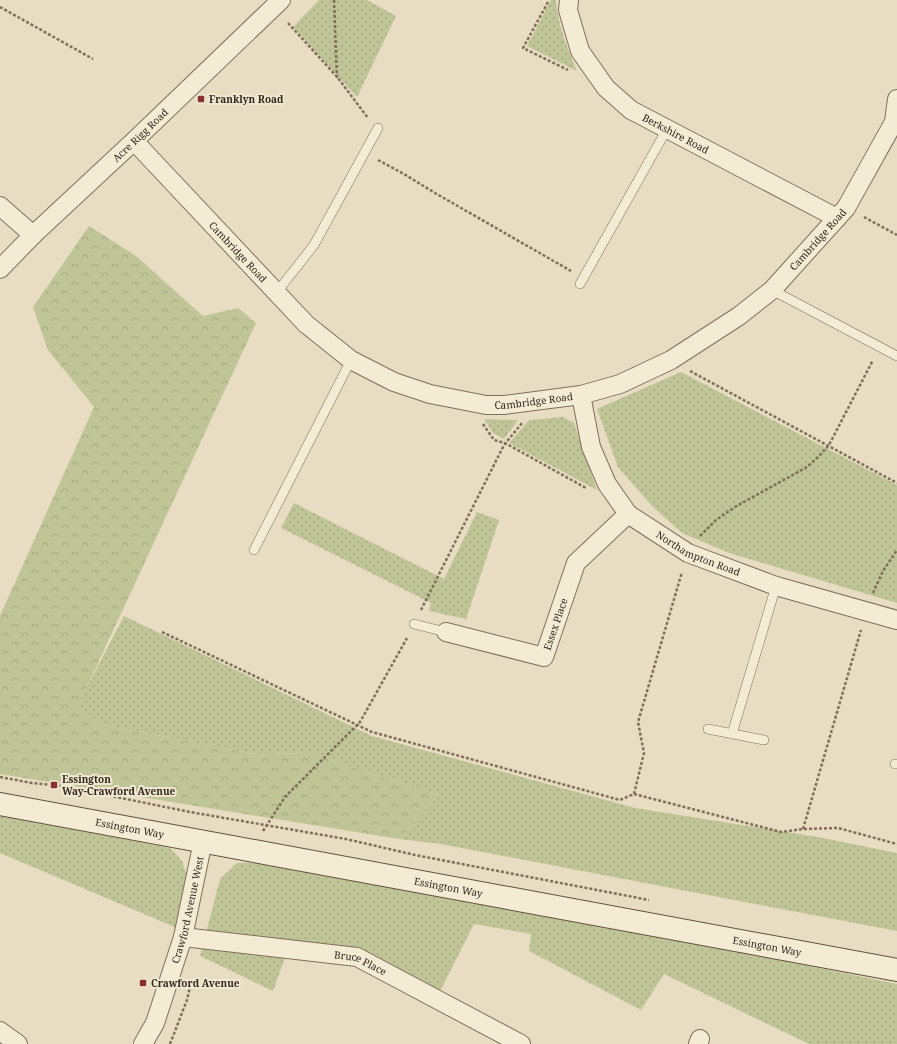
<svg xmlns="http://www.w3.org/2000/svg" width="897" height="1044" viewBox="0 0 897 1044" font-family="'Noto Serif',serif">
<style>
.grass{fill:url(#grass-dots)}
.forest{fill:url(#forest-crowns)}
.lines{fill:none;stroke-linecap:round;stroke-linejoin:round}
.lane-casing{stroke:#806f5b;stroke-width:10}
.street-casing{stroke:#806f5b;stroke-width:20}
.secondary-casing{stroke:#62513e;stroke-width:24}
.path{stroke:#806f5b;stroke-width:2.5;stroke-dasharray:3 2;stroke-linecap:butt}
.lane{stroke:#f4ebd4;stroke-width:9}
.street{stroke:#f4ebd4;stroke-width:18}
.secondary{stroke:#f4ebd4;stroke-width:22}
.poi-dot{fill:#893232;stroke:#f1e8d1;stroke-width:1.5}
.labels{text-anchor:middle;stroke-width:4;stroke-linejoin:round;paint-order:stroke}
.poi-label{font-size:10px;font-weight:bold;fill:#32281e;stroke:#f1e8d1;text-anchor:start}
.street-label{font-size:10px;fill:#32281e;stroke:#f1e8d1}
</style>
<defs>
<pattern id="grass-dots" width="8" height="8" patternUnits="userSpaceOnUse"><rect width="8" height="8" fill="#bfc597"/><path d="M2 2h.1M6 6h.1" fill="none" stroke="#a5a982" stroke-width="1.8" stroke-linecap="round"/></pattern>
<pattern id="forest-crowns" width="20" height="18" patternUnits="userSpaceOnUse"><rect width="20" height="18" fill="#bfc597"/><path d="M2 6a3 3 0 1 1 6 0M12 15a3 3 0 1 1 6 0" fill="none" stroke="#a5a982"/></pattern>
</defs>
<rect width="100%" height="100%" fill="#e8ddc2"/>
<path class="grass" d="M319 0H367L396 16 357 97 293 27Z
M551 0H556C558 25 567 48 577 71L527 46Z
M681 372 897 485V603L729 553 682 533 652 506 618 467 597 409Z
M563 417 574 423 597 490 509 443 529 420Z
M484 419 518 420 504 439 493 433Z
M294 503 444 579 477 512 499 520 466 619 429 611 431 603 281 528Z
M124 616 372 736 635 808 818 837 897 853V931L441 844 399 839 439 795 309 753 256 754 102 725 77 706Z
M0 815 170 848 182 861 187 876 177 928 0 853Z
M260 862 600 923 897 984V1044H809L664 974 641 1010 529 951 531 934 474 924 436 999 357 957 291 941 273 991 200 956 220 879 237 863Z"/>
<path class="forest" d="M89 226 136 256 203 316 238 308 256 323 78 706 102 725 256 754 309 753 439 795 399 839 0 774V616L94 407 48 350 33 307Z"/>
<g class="lines">
<defs>
<path id="lane" d="M580 284 667 129
M772 290 897 356
M277 292 314 245 378 128
M254 550 351 360
M414 624 446 632
M708 729 764 740
M732 734 776 586
M895 764H897"/>
<g id="street">
<path id="s1" d="M569 0 568 10 580 51 606 88 631 110 837 218"/>
<path id="s2" d="M134 141 306 324 351 360 394 382 430 394 486 405H504L581 395 620 384 671 360 739 316 772 290 846 208 894 122 897 99"/>
<path d="M0 206 33 235"/>
<path id="s3" d="M0 269 33 235 134 141 281 0"/>
<path id="s4" d="M581 395 591 447 607 484 628 514 688 553 776 586 897 620"/>
<path id="s5" d="M446 632 544 657 576 563 628 514"/>
<path id="s6" d="M183 937 357 957 521 1044"/>
<path d="M0 1031 18 1044"/>
<path id="s7" d="M143 1044 155 1023 183 937 203 841"/>
<path d="M698 1044 700 1039"/>
</g>
<g id="secondary">
<path id="s8" d="M0 804 897 970"/>
</g>
</defs>
<use href="#lane" class="lane-casing"/>
<use href="#street" class="street-casing"/>
<use href="#secondary" class="secondary-casing"/>
<path class="path" d="M334 0 337 78
M548 2 523 48 568 70
M0 7 93 59
M288 23 338 78 368 118
M378 160 404 174 435 193 571 271
M864 217 897 235
M690 371 897 483
M483 424 494 440 505 443 586 488
M700 536 716 520 735 507 807 467 818 457 829 445 873 360
M873 593 883 571 897 550
M421 610 504 445 522 423
M162 632 372 732 620 800 634 794 781 832 803 829 838 828 897 844
M0 777 32 783 62 786 190 812 346 839 415 855 649 900
M634 794 644 753 638 722 682 572
M803 829 861 630
M263 831 285 797 360 722 407 638
M170 1044 187 1000 192 978"/>
<use href="#lane" class="lane"/>
<use href="#street" class="street"/>
<use href="#secondary" class="secondary"/>
</g>
<g class="poi-dot">
<rect x="197" y="95" width="8" height="8" rx="2"/>
<rect x="50" y="781" width="8" height="8" rx="2"/>
<rect x="139" y="979" width="8" height="8" rx="2"/>
</g>
<g class="labels">
<g class="poi-label">
<text x="209" y="103">Franklyn Road</text>
<text x="62" y="783">Essington<tspan x="62" dy="12">Way-Crawford Avenue</tspan></text>
<text x="151" y="987">Crawford Avenue</text>
</g>
<g class="street-label">
<text dy="4" stroke="none"><textPath href="#s1" startOffset="182">Berkshire Road</textPath></text>
<text dy="4" stroke="none"><textPath href="#s3" startOffset="194">Acre Rigg Road</textPath></text>
<text dy="4" stroke="none"><textPath href="#s2" startOffset="836">Cambridge Road</textPath></text>
<text dy="4" stroke="none"><textPath href="#s2" startOffset="152">Cambridge Road</textPath></text>
<text dy="4" stroke="none"><textPath href="#s2" startOffset="500">Cambridge Road</textPath></text>
<text dy="4" stroke="none"><textPath href="#s4" startOffset="211">Northampton Road</textPath></text>
<text dy="4" stroke="none"><textPath href="#s5" startOffset="136">Essex Place</textPath></text>
<text dy="4" stroke="none"><textPath href="#s8" startOffset="132">Essington Way</textPath></text>
<text dy="4" stroke="none"><textPath href="#s8" startOffset="456">Essington Way</textPath></text>
<text dy="4" stroke="none"><textPath href="#s7" startOffset="142">Crawford Avenue West</textPath></text>
<text dy="4" stroke="none"><textPath href="#s8" startOffset="780">Essington Way</textPath></text>
<text dy="4" stroke="none"><textPath href="#s6" startOffset="180">Bruce Place</textPath></text>
</g>
</g>
</svg>
